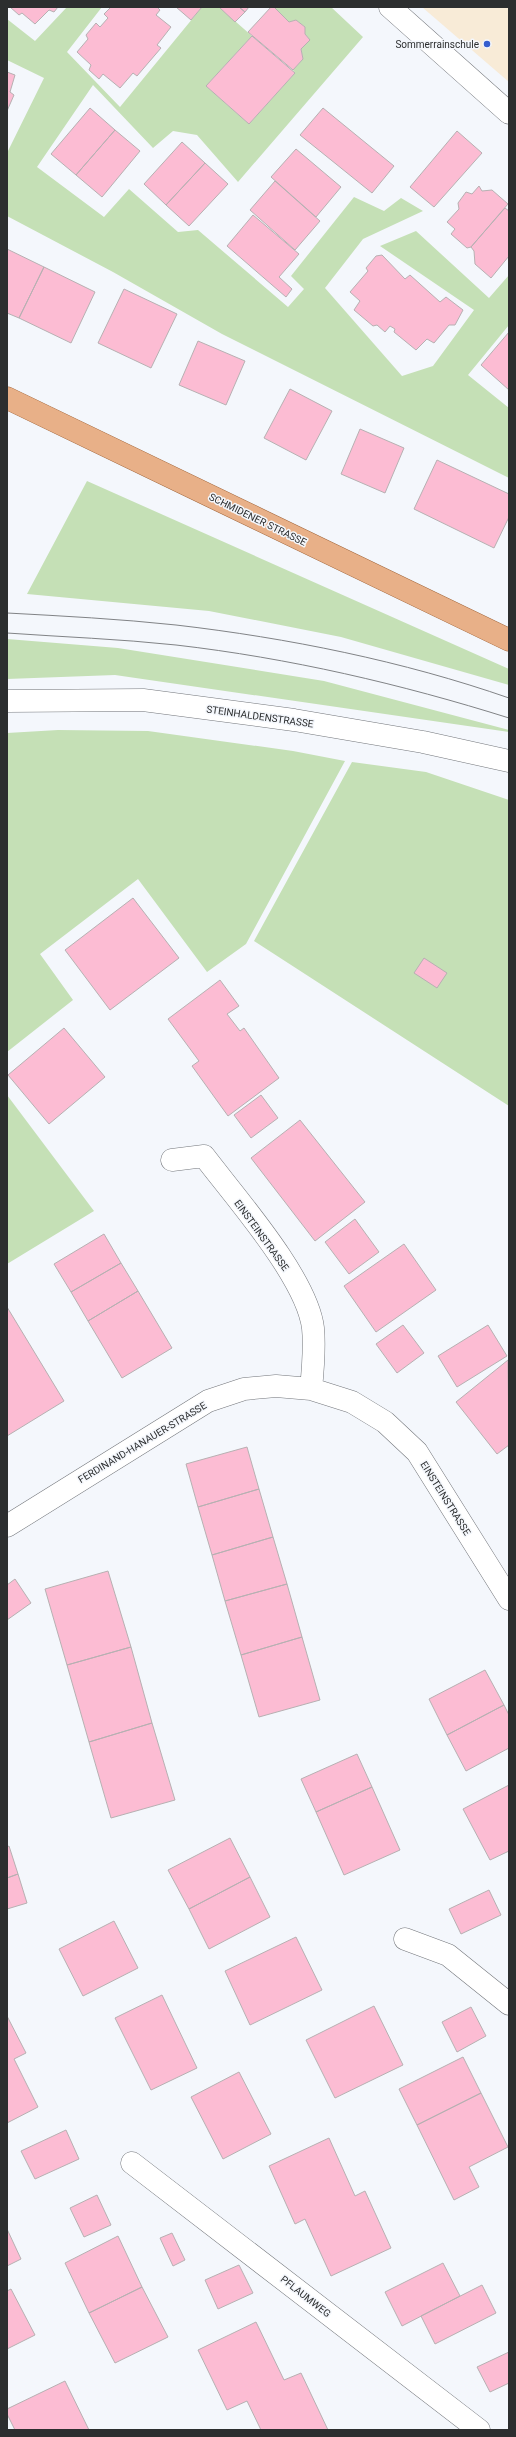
<svg xmlns="http://www.w3.org/2000/svg" width="516" height="2437" viewBox="0 0 516 2437" font-family="Roboto,sans-serif">
<style>
.education{fill:#f8ebd7}
.green{fill:#c5e0b6}
.building{fill:#fcbcd3;stroke:#b7b0b2}
.lines{fill:none;stroke-linecap:round;stroke-linejoin:round}
.minor-casing{stroke:#73767b;stroke-width:23}
.major-casing{stroke:#9c6136;stroke-width:23}
.minor{stroke:#fff;stroke-width:22}
.major{stroke:#e8b088;stroke-width:22}
.tram{stroke:#818386;stroke-width:1}
.poi-dot{fill:#365ece;stroke:#f4f7fc;stroke-width:1.5}
.labels{text-anchor:middle;stroke-width:3;stroke-linejoin:round;paint-order:stroke}
.poi-label{font-size:10px;fill:#2c2e2f;stroke:#f4f7fc;text-anchor:end}
.street-label{font-size:10px;fill:#2c2e2f;stroke:#f4f7fc}
</style>
<rect width="100%" height="100%" fill="#f4f7fc"/>
<path class="education" d="M422 7H509V82Z"/>
<path class="green" d="M67 7H102L67 52 120 107 202 7H219L252 36 206 86 249 124 295 73 293 70 303 59 301 49 310 40 305 34V27L296 20 289 22 274 7H331L363 37 238 182 197 135 173 131 153 148 93 85 37 167 104 217 129 189 178 232 198 230 288 307 304 289 291 276 354 197 384 211 401 198 423 211 363 239 325 288 402 376 433 366 474 310 380 246 416 231 489 298 509 275V325L468 375 509 408V478L222 334 113 272 7 216V153L44 78 7 60V19L35 41Z
M87 481 509 669V685L341 637 209 611 27 594Z
M7 639 118 648 324 681 509 730V732L115 675 7 679Z
M58 730 148 731 293 751 345 761 246 944 207 972 138 879 40 954 73 1000 7 1052V733Z
M352 762 426 772 509 800V1106L254 941Z
M7 1095 94 1211 7 1264Z"/>
<path class="building" d="M10 7H58L54 12 49 10 35 24 22 13 19 15Z
M111 7H157L160 10 156 15 171 27 157 45 161 48 137 76 133 73 120 88 103 74 99 79 89 70 91 65 77 52 88 39 86 35 96 23 100 27 108 18 104 14Z
M176 7H202L191 20Z
M219 7H239L245 12 235 22Z
M239 7H249L245 12Z
M271 7H274L289 22 296 20 305 27V34L310 40 301 49 303 59 293 70 248 32Z
M252 36 295 73 249 124 206 86Z
M7 72 15 75 10 92 14 95 7 111Z
M90 108 115 130 76 175 51 154Z
M323 108 394 166 372 193 300 135Z
M115 130 140 151 102 197 76 175Z
M457 131 482 153 434 207 410 187Z
M182 142 205 163 166 205 144 184Z
M296 149 341 187 316 217 271 177Z
M205 163 228 184 189 226 166 205Z
M275 181 320 221 295 250 250 210Z
M479 186 482 191 492 190 508 204 471 247 467 248 451 234 455 229 447 222 459 209 458 203 466 192 472 194Z
M505 208 509 211V256L491 278 475 264 474 251 471 247Z
M253 215 299 254 279 277 292 289 286 297 227 246Z
M7 249 44 267 19 318 7 313Z
M382 255 405 279 410 275 440 302 446 297 463 310 455 325H449L434 343 427 339 416 350 394 332 395 329 390 326 385 332 377 325 373 326 354 310 360 301 350 292 368 271 366 268 376 256Z
M44 267 95 292 71 343 19 318Z
M124 289 177 314 151 368 98 343Z
M509 332V390L481 365Z
M198 341 245 361 226 405 179 385Z
M290 389 332 411 306 460 264 438Z
M360 429 404 448 385 493 341 474Z
M437 460 509 494V517L494 548 414 509Z
M133 898 179 958 110 1010 65 950Z
M424 958 447 973 437 988 414 973Z
M220 980 239 1006 227 1014 240 1031 244 1028 279 1078 228 1116 192 1066 199 1061 168 1019Z
M64 1028 105 1077 49 1124 8 1075Z
M261 1095 278 1118 251 1138 234 1115Z
M300 1120 365 1202 315 1241 251 1158Z
M355 1219 379 1252 349 1274 325 1242Z
M104 1234 121 1263 71 1292 54 1264Z
M404 1244 436 1290 376 1332 344 1286Z
M121 1263 138 1291 88 1321 71 1292Z
M138 1291 172 1348 122 1378 88 1321Z
M7 1307 64 1401 7 1436Z
M403 1325 424 1353 397 1373 376 1344Z
M488 1325 507 1356 457 1387 438 1356Z
M508 1360 509 1445 497 1454 456 1402Z
M247 1447 259 1489 198 1507 186 1464Z
M259 1489 273 1537 212 1555 198 1507Z
M273 1537 287 1584 225 1601 212 1555Z
M108 1571 131 1647 67 1665 45 1589Z
M15 1579 31 1603 7 1620V1585Z
M287 1584 302 1637 241 1655 225 1601Z
M302 1637 320 1700 259 1717 241 1655Z
M131 1647 152 1723 89 1742 67 1665Z
M485 1670 504 1705 447 1735 429 1699Z
M504 1705 509 1715V1748L466 1771 447 1735Z
M152 1723 175 1800 111 1818 89 1742Z
M357 1754 372 1787 316 1812 301 1779Z
M509 1785V1851L490 1860 463 1809Z
M372 1787 400 1850 344 1875 316 1812Z
M230 1838 250 1877 189 1909 168 1870Z
M9 1846 18 1874 7 1878V1847Z
M18 1874 27 1903 7 1909V1878Z
M250 1877 270 1917 209 1949 189 1909Z
M489 1890 501 1915 461 1934 449 1909Z
M114 1921 138 1968 83 1996 59 1949Z
M296 1937 322 1990 250 2025 225 1971Z
M162 1995 197 2068 151 2090 115 2018Z
M374 2006 403 2065 335 2098 306 2040Z
M471 2007 486 2036 457 2052 442 2022Z
M7 2016 26 2053 14 2059 38 2107 7 2123Z
M463 2057 481 2093 417 2125 399 2089Z
M239 2072 271 2134 223 2159 191 2097Z
M481 2093 508 2147 469 2167 479 2187 454 2200 417 2125Z
M66 2130 79 2159 35 2179 21 2151Z
M329 2138 355 2196 365 2191 391 2248 331 2276 305 2219 295 2224 269 2166Z
M97 2195 111 2225 84 2237 70 2208Z
M7 2229 21 2259 7 2266Z
M172 2233 185 2260 173 2266 160 2238Z
M118 2236 142 2287 89 2313 65 2263Z
M443 2263 460 2296 402 2326 385 2292Z
M239 2265 253 2293 218 2309 205 2280Z
M482 2285 496 2313 435 2344 421 2316Z
M142 2287 168 2337 115 2363 89 2313Z
M11 2289 35 2335 7 2349V2291Z
M256 2322 284 2380 301 2373 328 2430H261L247 2401 227 2410 198 2350Z
M509 2352V2383L490 2392 477 2367Z
M65 2381 89 2430H15L7 2414V2409Z"/>
<g class="lines">
<defs>
<path id="minor" d="M390 7 509 113
M7 701 143 700 294 720 423 742 509 761
M172 1160 204 1156C235 1197 307 1278 313 1328 315 1348 313 1369 311 1389
M7 1526 208 1401 244 1389 276 1386 311 1389 352 1402 385 1422 417 1452 509 1599
M405 1939 448 1955 509 2004
M132 2163 479 2430"/>
<path id="major" d="M7 398 509 640"/>
</defs>
<use href="#minor" class="minor-casing"/>
<use href="#major" class="major-casing"/>
<use href="#minor" class="minor"/>
<use href="#major" class="major"/>
<path class="tram" d="M7 613C63 616 120 619 176 625 288 638 403 661 509 698
M7 633C63 637 120 639 176 645 289 658 401 684 509 718"/>
</g>
<circle class="poi-dot" cx="487" cy="44" r="4"/>
<g class="labels">
<g class="poi-label">
<text x="479" y="48">Sommerrainschule</text>
</g>
<g class="street-label">
<text transform="translate(258 519) rotate(26)" y="4">SCHMIDENER STRASSE</text>
<text transform="translate(260 716) rotate(8)" y="4">STEINHALDENSTRASSE</text>
<text transform="translate(262 1235) rotate(54)" y="4">EINSTEINSTRASSE</text>
<text transform="translate(142 1442) rotate(-31)" y="4">FERDINAND-HANAUER-STRASSE</text>
<text transform="translate(446 1498) rotate(58)" y="4">EINSTEINSTRASSE</text>
<text transform="translate(306 2296) rotate(38)" y="4">PFLAUMWEG</text>
</g>
</g>
<rect width="516" height="2437" fill="none" stroke="#2c2e2f" stroke-width="16"/>
</svg>
